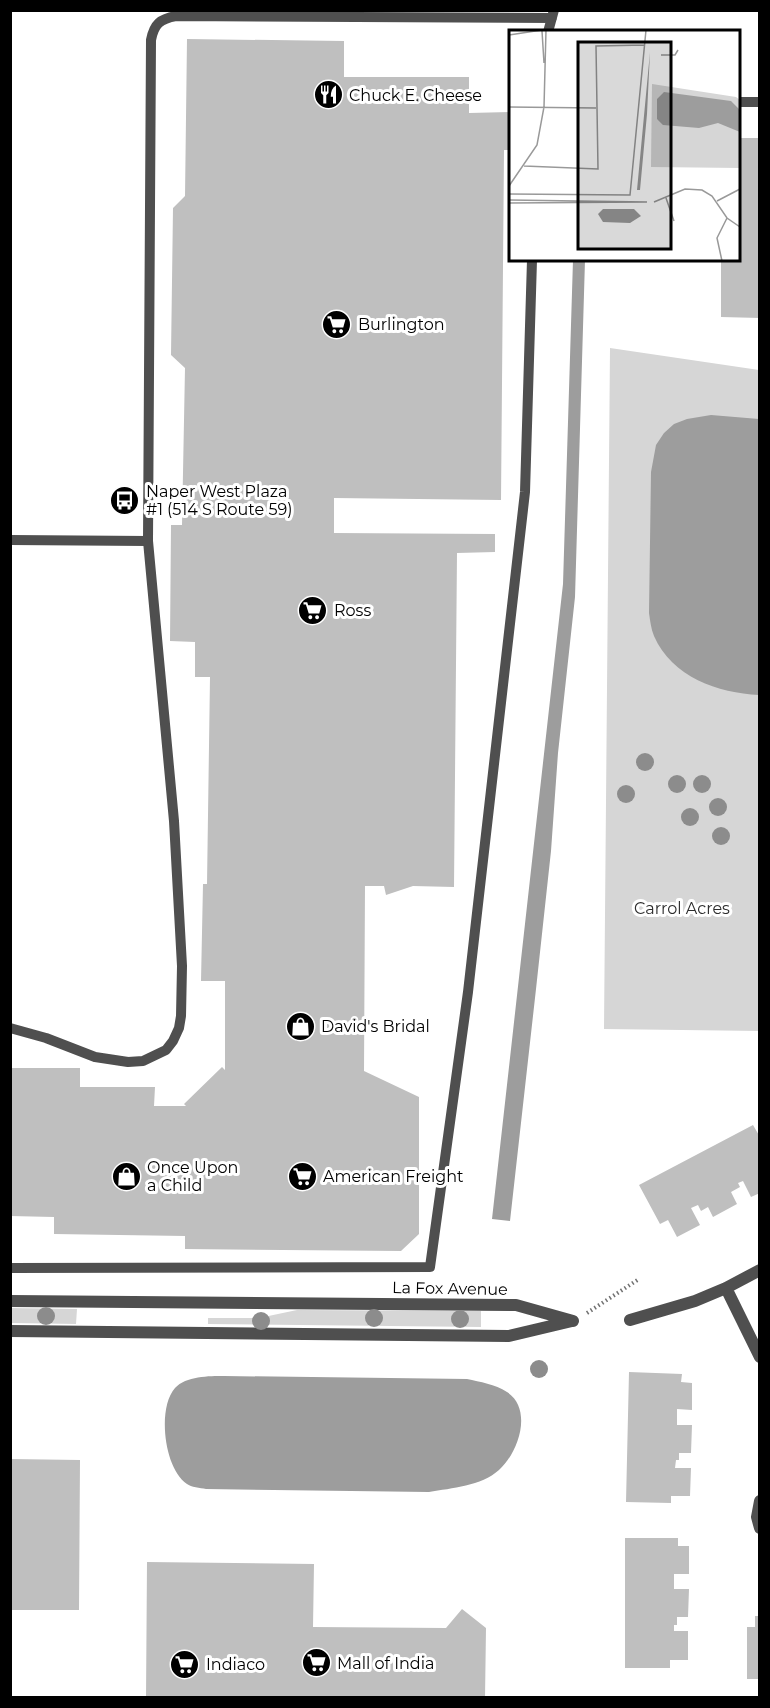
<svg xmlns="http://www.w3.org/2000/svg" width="770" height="1708" viewBox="0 0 770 1708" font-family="Montserrat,sans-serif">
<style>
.green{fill:#d6d6d6}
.water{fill:#9d9d9d}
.building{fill:#bfbfbf}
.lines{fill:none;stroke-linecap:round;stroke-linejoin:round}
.path{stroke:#717171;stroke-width:4;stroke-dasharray:1.5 3;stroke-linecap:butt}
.lane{stroke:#4f4f4f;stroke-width:10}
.street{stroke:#4f4f4f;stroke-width:12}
.tree{fill:#8c8c8c}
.labels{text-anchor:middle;stroke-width:6;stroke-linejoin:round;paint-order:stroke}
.poi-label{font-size:16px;fill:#000;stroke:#fff;text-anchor:start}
.park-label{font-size:16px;fill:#2d2d2d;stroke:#fff}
.street-label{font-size:16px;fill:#000;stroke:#fff}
.inset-road{fill:none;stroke:#999;stroke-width:1.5}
.view{fill:#000;fill-opacity:0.15;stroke:#000;stroke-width:3}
.inset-edge{fill:none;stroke:#000;stroke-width:3}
</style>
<rect width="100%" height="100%" fill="#fff"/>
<path class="green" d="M610 348 759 370 760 1031 604 1029Z
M11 1308 77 1309 76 1324 11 1323Z
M297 1310 481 1311V1327L208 1324V1318H259Z"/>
<path class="water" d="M573 260H585L575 597 558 753 551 851 536 989 510 1221 492 1219 563 584Z
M711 415 759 419V695C718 693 672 677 654 636 651 629 650 620 649 613L651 472 656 445 664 433 674 424 687 419Z
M224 1376 467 1379C480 1382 495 1384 507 1392 533 1409 519 1452 499 1470 481 1486 452 1488 429 1492L206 1489C200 1488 191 1487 187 1484 164 1469 157 1408 175 1388 186 1376 209 1376 224 1376Z"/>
<path class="building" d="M187 39 344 41V77H469V113L511 112V150H504L501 500 334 498V533L495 534V552L457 553 454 887 413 886 386 895 384 886H365L364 1071 419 1097V1234L401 1251 185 1249V1236L54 1234V1217L10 1216V1068H80V1087H155L154 1106H186L184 1104 222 1067 225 1070V981H201L203 884H207L210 677H195V642L170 641 171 525H182L185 368 171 355 173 208 185 196Z
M738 138H760V318L721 317V260H738Z
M753 1125 760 1137V1193L751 1197 743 1181 738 1183 740 1187 731 1192 737 1204 713 1217 708 1207 701 1211 698 1205 691 1208 700 1225 677 1237 668 1220 660 1224 639 1185Z
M629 1372 682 1374 681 1382 692 1383V1410L677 1409V1425H692L691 1453H679V1460H676L675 1468H691L690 1496H671V1503L626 1502Z
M10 1459 80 1460 79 1610H10Z
M625 1538H678V1546H689V1574H674V1589H689L688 1617H677V1625H674V1631H688V1660H670V1668H625Z
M147 1562 314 1564 313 1627 446 1628 462 1609 486 1628 485 1698H146Z
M755 1616H760V1679H747V1627H755Z"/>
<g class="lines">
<path class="path" d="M587 1313 639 1279"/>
<path class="lane" d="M548 32 554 10
M738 102H760
M10 540 148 541
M10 1028 46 1038 95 1057 128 1062 143 1061 166 1050 173 1041 179 1028 181 1016 182 966 174 821 148 541 151 40C154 24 160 19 176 16L552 18
M10 1268 430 1267 468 992 525 492 532 260"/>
<path class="street" d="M726 1288 760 1357
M10 1301 516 1305 573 1321
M630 1320 695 1301 726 1288 760 1270
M10 1331 509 1336 572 1321
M760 1501 757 1517 760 1528"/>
</g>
<g class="tree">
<circle cx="645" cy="762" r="9"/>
<circle cx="677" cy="784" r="9"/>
<circle cx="702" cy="784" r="9"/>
<circle cx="626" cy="794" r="9"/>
<circle cx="718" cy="807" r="9"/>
<circle cx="690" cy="817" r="9"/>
<circle cx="721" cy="836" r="9"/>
<circle cx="46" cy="1316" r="9"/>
<circle cx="374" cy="1318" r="9"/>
<circle cx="460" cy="1319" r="9"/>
<circle cx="261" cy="1321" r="9"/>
<circle cx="539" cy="1369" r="9"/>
</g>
<defs>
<symbol id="restaurant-disc" viewBox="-11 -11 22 22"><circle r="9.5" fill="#000" stroke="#fff"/><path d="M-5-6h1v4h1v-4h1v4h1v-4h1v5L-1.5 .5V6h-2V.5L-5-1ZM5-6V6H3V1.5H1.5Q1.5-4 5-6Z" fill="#fff"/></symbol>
<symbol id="supermarket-disc" viewBox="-11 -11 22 22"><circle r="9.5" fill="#000" stroke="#fff"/><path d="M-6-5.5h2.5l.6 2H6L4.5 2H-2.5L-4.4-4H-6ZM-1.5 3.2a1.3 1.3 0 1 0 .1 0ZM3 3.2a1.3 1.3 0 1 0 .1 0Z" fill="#fff"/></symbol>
<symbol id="bus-disc" viewBox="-11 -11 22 22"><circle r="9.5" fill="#000" stroke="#fff"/><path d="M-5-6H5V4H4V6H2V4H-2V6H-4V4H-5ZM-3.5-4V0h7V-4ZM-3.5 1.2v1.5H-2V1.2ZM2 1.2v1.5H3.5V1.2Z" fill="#fff"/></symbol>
<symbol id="shop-disc" viewBox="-11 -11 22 22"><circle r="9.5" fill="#000" stroke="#fff"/><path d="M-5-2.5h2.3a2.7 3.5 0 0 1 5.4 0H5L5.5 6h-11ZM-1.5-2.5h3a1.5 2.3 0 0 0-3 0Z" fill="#fff"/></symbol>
</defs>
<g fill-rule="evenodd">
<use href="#restaurant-disc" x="312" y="78" width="33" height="33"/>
<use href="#supermarket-disc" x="320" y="308" width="33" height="33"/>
<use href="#bus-disc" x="108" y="484" width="33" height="33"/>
<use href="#supermarket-disc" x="296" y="594" width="33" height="33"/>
<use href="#shop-disc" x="284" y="1010" width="33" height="33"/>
<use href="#shop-disc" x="110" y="1160" width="33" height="33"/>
<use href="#supermarket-disc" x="286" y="1160" width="33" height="33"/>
<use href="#supermarket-disc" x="300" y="1646" width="33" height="33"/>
<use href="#supermarket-disc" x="168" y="1648" width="33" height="33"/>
</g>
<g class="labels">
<g class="poi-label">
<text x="349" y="101">Chuck E. Cheese</text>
<text x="358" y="330">Burlington</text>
<text x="146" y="497">Naper West Plaza<tspan x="146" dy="18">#1 (514 S Route 59)</tspan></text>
<text x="334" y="616">Ross</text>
<text x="321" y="1032">David's Bridal</text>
<text x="147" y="1173">Once Upon<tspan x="147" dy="18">a Child</tspan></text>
<text x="323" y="1182">American Freight</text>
<text x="337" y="1669">Mall of India</text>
<text x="206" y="1670">Indiaco</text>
</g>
<g class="park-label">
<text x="682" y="914">Carrol Acres</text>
</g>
<g class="street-label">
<text transform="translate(450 1288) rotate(1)" y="6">La Fox Avenue</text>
</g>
</g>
<g transform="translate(509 30)">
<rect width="231" height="231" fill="#fff"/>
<path d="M143 54 227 67 231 70V138L142 137Z" fill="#d6d6d6"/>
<path d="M141 22 138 84 131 160H128ZM155 62 222 71 231 80V102L209 93 190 98 154 95 148 89V69ZM94 179H125L132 186 121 193 94 192 89 184Z" fill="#9d9d9d"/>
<path class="inset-road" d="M33 1 35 33M0 5 33 0M152 25H166L169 20M0 77 87 78M15 136 89 139 87 16 136 15M0 156 28 115 35 77 37 0M0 164 121 165 137 0M157 168 165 191M0 170 138 172M208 171 231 159M145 172 176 159 193 160 203 166 218 188 231 197M0 173 137 172M213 231 208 208 218 188"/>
<path class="view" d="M69 12H162V219H69Z"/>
<rect width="231" height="231" class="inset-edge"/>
</g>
<rect width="770" height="1708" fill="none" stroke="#000000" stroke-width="24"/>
</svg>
